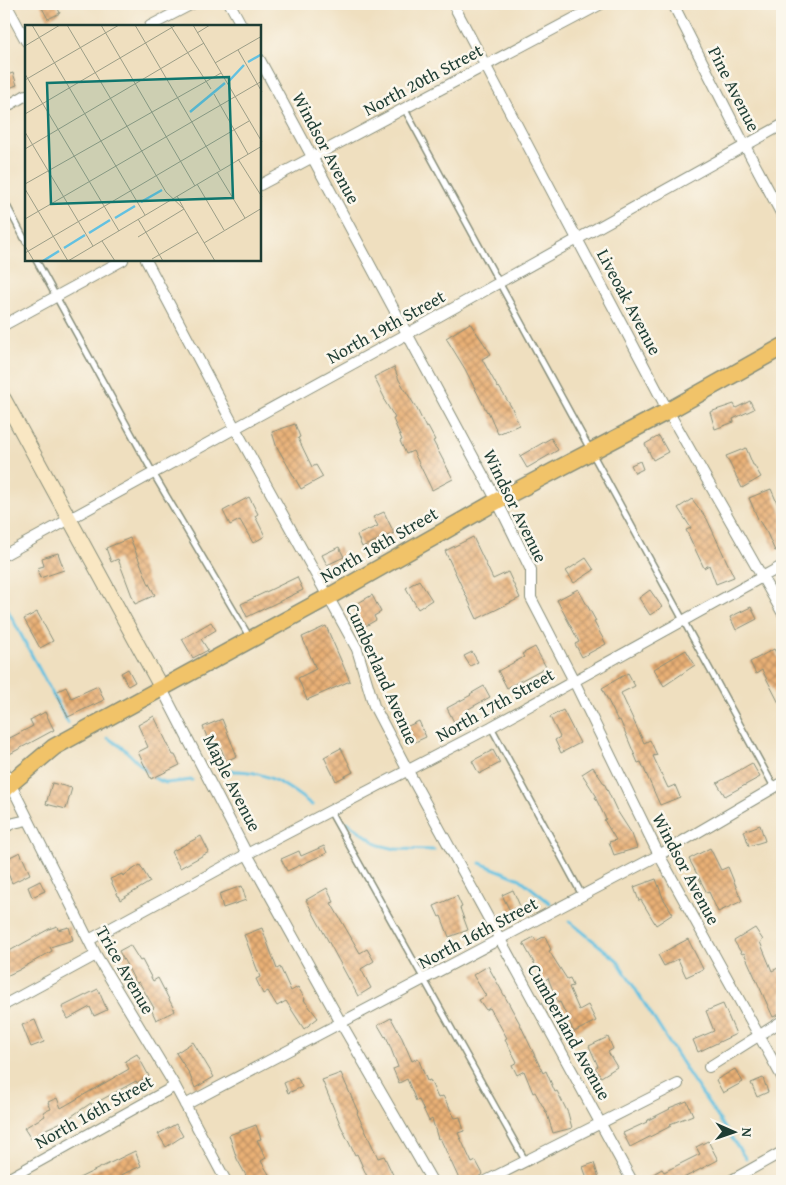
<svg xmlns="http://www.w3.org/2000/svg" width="786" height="1185" viewBox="0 0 786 1185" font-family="'Gentium Book Plus',serif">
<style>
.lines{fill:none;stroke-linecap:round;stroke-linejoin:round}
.stream{stroke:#63c1e1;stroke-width:3}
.building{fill:url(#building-cross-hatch)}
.lane-casing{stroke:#878e7a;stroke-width:8}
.street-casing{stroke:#878e7a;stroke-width:12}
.secondary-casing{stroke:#878e7a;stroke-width:16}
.primary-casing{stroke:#878e7a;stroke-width:19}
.lane{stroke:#fff;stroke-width:5}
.street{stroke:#fff;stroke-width:10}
.secondary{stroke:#f9e7c3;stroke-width:14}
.primary{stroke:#f1c369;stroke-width:16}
.labels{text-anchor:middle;stroke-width:5;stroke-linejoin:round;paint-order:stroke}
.street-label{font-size:18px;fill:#1f3d34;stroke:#fbf7ec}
.inset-river{fill:none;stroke:#63c1e1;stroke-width:2.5}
.inset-road{fill:none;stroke:#9c9e87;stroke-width:1}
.view{fill:#0f766e;fill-opacity:0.15;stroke:#0f766e;stroke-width:2.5}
.inset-edge{fill:none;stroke:#1f3d34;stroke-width:2.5}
</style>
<defs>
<pattern id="building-cross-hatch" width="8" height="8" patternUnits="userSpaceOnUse" patternTransform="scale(1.25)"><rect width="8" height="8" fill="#e9b076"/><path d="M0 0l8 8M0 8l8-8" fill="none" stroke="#bc9062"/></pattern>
</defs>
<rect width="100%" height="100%" fill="#fbf7ec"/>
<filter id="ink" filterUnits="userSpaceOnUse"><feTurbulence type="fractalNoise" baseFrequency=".02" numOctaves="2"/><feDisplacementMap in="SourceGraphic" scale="10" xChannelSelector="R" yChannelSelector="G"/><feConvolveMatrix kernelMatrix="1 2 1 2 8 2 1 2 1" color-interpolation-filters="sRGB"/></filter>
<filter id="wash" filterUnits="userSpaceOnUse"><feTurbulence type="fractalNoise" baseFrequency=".0096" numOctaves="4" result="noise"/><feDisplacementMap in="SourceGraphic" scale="20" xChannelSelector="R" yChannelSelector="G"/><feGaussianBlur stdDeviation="1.12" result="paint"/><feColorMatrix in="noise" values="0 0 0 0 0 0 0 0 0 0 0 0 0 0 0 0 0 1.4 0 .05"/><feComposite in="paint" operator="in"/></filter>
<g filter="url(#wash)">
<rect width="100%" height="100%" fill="#efdfbf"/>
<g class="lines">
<path class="stream" d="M4 603 68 723
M108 738 123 748 154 778 166 783 192 780
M223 772C260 767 284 783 312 805
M347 822 379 845 396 849 434 850
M480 863 520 879 550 903
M569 921 617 960 690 1076 746 1159"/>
</g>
<g id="blocks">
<path class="building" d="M40 4H56L60 13 48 19Z
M13 73 17 85 4 90V76Z
M470 323 491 354 482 359 498 388 499 387 512 408 519 425 498 434 488 411 487 412 465 369 446 338Z
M394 367 399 380 417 409 426 428 428 427 435 440 433 441 453 479 432 490 413 451 406 454 400 441 402 440 393 419 395 418 384 400 385 399 374 377Z
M750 401 754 409 733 419 734 422 715 429 710 412 734 404 736 408Z
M295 424 300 437 298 438 312 467 316 465 323 477 301 489 276 445 272 432Z
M659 436 668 452 653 460 645 444Z
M551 438 558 450 527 468 520 456Z
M746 448 753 465H754L761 477 742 488 726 456Z
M640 461 643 469 635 473 631 465Z
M771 489 782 514V548L775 551 767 533 758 519 749 498Z
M249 497 258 514 255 516 265 536 253 543 240 520 230 525 223 511Z
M692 499 707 519 734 577 716 584 709 565 704 568 686 530 691 528 678 508Z
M384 512 394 533 362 547 357 535 378 526 373 517Z
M473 537 493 579 508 572 520 598 477 619 445 551Z
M130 538 148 582 155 595 135 604 118 559 111 562 106 548Z
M339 547 344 557 327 565 322 555Z
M58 553 64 570 40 578 37 568 44 566 42 558Z
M586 558 594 570 574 583 566 571Z
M297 577 303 590 247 617 241 604Z
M419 580 432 600 418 609 406 588Z
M578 589 596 621 594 622 606 644 582 657 575 644 579 642 557 600Z
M650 590 662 607 650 615 639 598Z
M372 595 381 612 374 616 376 620 364 627 353 606Z
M751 607 757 619 736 630 730 617Z
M37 612 53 641 40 648 24 619Z
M211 622 216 630 201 639 208 650 193 658 182 639Z
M326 626 350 681 307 700 298 678 316 669 302 637Z
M535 647 546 667 507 688 498 671 524 657 522 654Z
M774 649 782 664V709L762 670 756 674 750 662Z
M686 650 695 665 664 686 654 669Z
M472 652 478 662 470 666 464 656Z
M128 669 135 682 128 686 121 673Z
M628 673 635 686 621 693 644 743 650 740 657 755 653 756 668 788 675 785 680 797 660 805 641 762 638 763 620 720 618 721 602 688Z
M98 686 104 700 68 717 56 692 66 687 71 698Z
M484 686 490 697 465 711 467 715 454 722 447 708 471 695 470 694Z
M563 710 580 743 561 753 555 740 560 737 550 717Z
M45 712 54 730 6 756 4 751V741L33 726 30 720Z
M154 716 173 755H175L180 765 151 779 138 752 148 747 138 725Z
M222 719 237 756 226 761 218 741 210 745 203 727Z
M419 721 426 737 413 743 406 727Z
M341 748 353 772 336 781 324 757Z
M493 750 500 763 479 774 472 761Z
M752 763 760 777 725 796 717 783Z
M593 767 605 785 616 809 632 834 637 848 614 855 609 842 616 840 604 820 606 819 595 797H597L582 774Z
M52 783 72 788 66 809 46 804Z
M760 825 765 841 749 846 744 831Z
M201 836 209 852 180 868 171 852Z
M324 846 327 853 287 871 281 859 299 851 301 856Z
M710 848 721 870 728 867 742 901 718 912 709 892 707 893 689 859Z
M20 852 30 874 12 883 4 864V860Z
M140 865 150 882 120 900 110 879 122 874 123 876Z
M656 879 663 898 673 914 656 925 641 900 639 901 634 887Z
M40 881 45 891 32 897 28 887Z
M242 886 246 900 223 908 219 894Z
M327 888 334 902 331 903 360 953 367 949 374 961 361 969 371 988 358 996 306 900Z
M513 890 520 906 510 911 502 895Z
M457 896 462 907 460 908 468 930 449 937 441 916 439 917 434 906Z
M57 926 58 930 69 927 73 940 50 947 52 951 19 970 4 977V954L49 929Z
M262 928 277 969 280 967 291 991 298 987 305 999 304 1000 318 1018 304 1029 286 1001 277 1006 268 991 263 994 256 979 260 977 244 935Z
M755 928 763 940 760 942 772 971 778 968 782 976V1013L773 1017 744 953 742 954 734 941Z
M545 936 551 950 549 951 567 979 570 978 573 986 569 987 579 1010 588 1005 596 1021 574 1032 560 1002 558 1003 548 978 544 981 523 943 534 937 536 941Z
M688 939 703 969 686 977 678 959 664 966 658 955Z
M130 945 140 961 142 960 153 981 158 978 175 1011 156 1020 151 1009 154 1008 139 982 136 983 119 951Z
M488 966 519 1022 543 1073 546 1071 555 1092 557 1091 568 1113 572 1128 553 1133 547 1114 535 1092 533 1093 524 1071 517 1075 512 1065 517 1062 505 1039 507 1038 490 1008 486 1010 479 1000 486 996 473 975Z
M98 989 107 1010 94 1016 90 1007 68 1019 62 1007Z
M723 1004 736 1034 698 1052 693 1040 714 1031 706 1011Z
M391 1018 402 1038 412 1061 418 1058 427 1081 430 1080 438 1098 443 1096 455 1118 460 1117 464 1131 458 1133 472 1163 476 1161 483 1174 471 1181H460L440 1138 438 1139 432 1119 429 1121 419 1100 416 1101 407 1079 399 1083 393 1069 398 1067 386 1036 385 1037 378 1025Z
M35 1020 44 1042 31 1047 22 1025Z
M608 1037 613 1049 608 1052 617 1067 601 1077 595 1068 598 1066 589 1046Z
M193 1042 214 1077 195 1088 189 1073 176 1053Z
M137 1054 149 1076 137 1083 136 1081 92 1105 91 1103 66 1120 46 1129 31 1139 24 1128 45 1116 43 1112 51 1109 48 1102 57 1098 61 1108 129 1069 125 1061Z
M735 1069 743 1082 723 1093 716 1080Z
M341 1073 358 1112 357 1113 378 1158 384 1156 396 1181H369L357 1154 355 1155 341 1126 322 1080Z
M297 1077 302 1087 288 1093 284 1083Z
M763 1078 768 1092 757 1097 751 1083Z
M687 1101 693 1115 670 1124 671 1126 630 1147 623 1133 647 1122 646 1121 670 1109 669 1108Z
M176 1124 183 1136 166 1147 158 1134Z
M256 1125 261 1139 257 1140 266 1158 261 1161 273 1181H249L237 1159 229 1135Z
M708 1141 718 1160 678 1181H641L662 1169 664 1172 700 1154 696 1147Z
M135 1151 141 1166 121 1175 122 1177 112 1181H73Z
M594 1163 599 1178 588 1181 583 1167Z"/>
</g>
</g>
<g filter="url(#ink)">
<use href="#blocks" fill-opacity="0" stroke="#878e7a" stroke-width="1"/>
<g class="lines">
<defs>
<path id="lane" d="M404 108 774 787
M4 200 26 242
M36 260 153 473 250 638
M491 727 582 895
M330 811 526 1162"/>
<path id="street" d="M6 4 26 41
M230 4 242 26
M453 4 668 411 782 612
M673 4 745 146 782 215
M150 26 192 4
M260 60 497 501 531 570V598L574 681 659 855 782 1077
M4 108 26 95
M260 185 601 4
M146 260 235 428 357 649 374 706 408 771 632 1181
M4 325 123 260
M4 555 407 334 782 125
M162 689 247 854 341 1023 432 1181
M4 771 96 955 175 1086 226 1181
M4 828 14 823 27 820
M89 940 247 854 491 727 782 566
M4 1005 96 955
M709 1067 782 1021
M185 1105 659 855 782 783
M4 1181 175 1086
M486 1181 678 1084
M730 1181 782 1152"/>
<path id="secondary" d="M4 399 162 689"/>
<path id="primary" d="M4 789 54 747 330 596 497 501 668 411 782 347"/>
</defs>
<use href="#lane" class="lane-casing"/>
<use href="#street" class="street-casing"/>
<use href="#secondary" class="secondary-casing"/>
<use href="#primary" class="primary-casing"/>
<use href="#lane" class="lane"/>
<use href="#street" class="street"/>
<use href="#secondary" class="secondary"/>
<use href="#primary" class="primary"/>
</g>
</g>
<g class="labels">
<g class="street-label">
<text transform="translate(423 80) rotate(-28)" y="6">North 20th Street</text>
<text transform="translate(734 89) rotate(63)" y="6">Pine Avenue</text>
<text transform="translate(326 148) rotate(62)" y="6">Windsor Avenue</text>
<text transform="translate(629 302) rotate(62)" y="6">Liveoak Avenue</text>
<text transform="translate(386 327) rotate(-29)" y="6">North 19th Street</text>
<text transform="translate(515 506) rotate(64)" y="6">Windsor Avenue</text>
<text transform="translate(379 545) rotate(-30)" y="6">North 18th Street</text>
<text transform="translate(382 674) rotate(66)" y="6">Cumberland Avenue</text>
<text transform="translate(495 705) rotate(-29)" y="6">North 17th Street</text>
<text transform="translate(232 783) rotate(63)" y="6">Maple Avenue</text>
<text transform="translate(686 869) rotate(62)" y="6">Windsor Avenue</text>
<text transform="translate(478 933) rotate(-28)" y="6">North 16th Street</text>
<text transform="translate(125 970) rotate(60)" y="6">Trice Avenue</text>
<text transform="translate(569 1032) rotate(61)" y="6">Cumberland Avenue</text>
<text transform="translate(94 1112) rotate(-29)" y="6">North 16th Street</text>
</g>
</g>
<g transform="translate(25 25)">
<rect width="236" height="236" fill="#efdfbf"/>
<path class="inset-river" d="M223 37 237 29M204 56 219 40M165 87 200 58M116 177 137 165M90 193 110 181M64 208 85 195M39 223 60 210M18 236 34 226"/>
<path class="inset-road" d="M7 0 120 190M42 0 141 167 159 184 190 236M76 0 170 161M110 0 195 145M145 0 186 64M168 0 237 117M172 8 185 0M0 21 35 0M213 25 237 67M190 38 237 11M0 49 94 206M0 55 94 0M189 69 223 129M0 89 151 0M0 107 68 221M0 124 179 18M213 134 237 172M192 147 220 193M0 159 196 48M172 159 199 205M0 164 43 236M0 194 237 56M113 194 138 236M113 212 159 184 152 171M77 216 90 236M179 218 237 183M0 221 9 236M0 228 224 96M127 234 173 207M43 236 237 121"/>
<path class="view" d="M204 52 208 173 26 179 22 58Z"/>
<rect width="236" height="236" class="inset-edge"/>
</g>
<rect width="786" height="1185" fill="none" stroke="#fbf7ec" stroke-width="20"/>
<g transform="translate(734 1132) rotate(92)" stroke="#fbf7ec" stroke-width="4" paint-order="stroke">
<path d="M0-4L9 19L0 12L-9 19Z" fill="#1f3d34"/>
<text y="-8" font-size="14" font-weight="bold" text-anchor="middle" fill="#1f3d34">N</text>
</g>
</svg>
